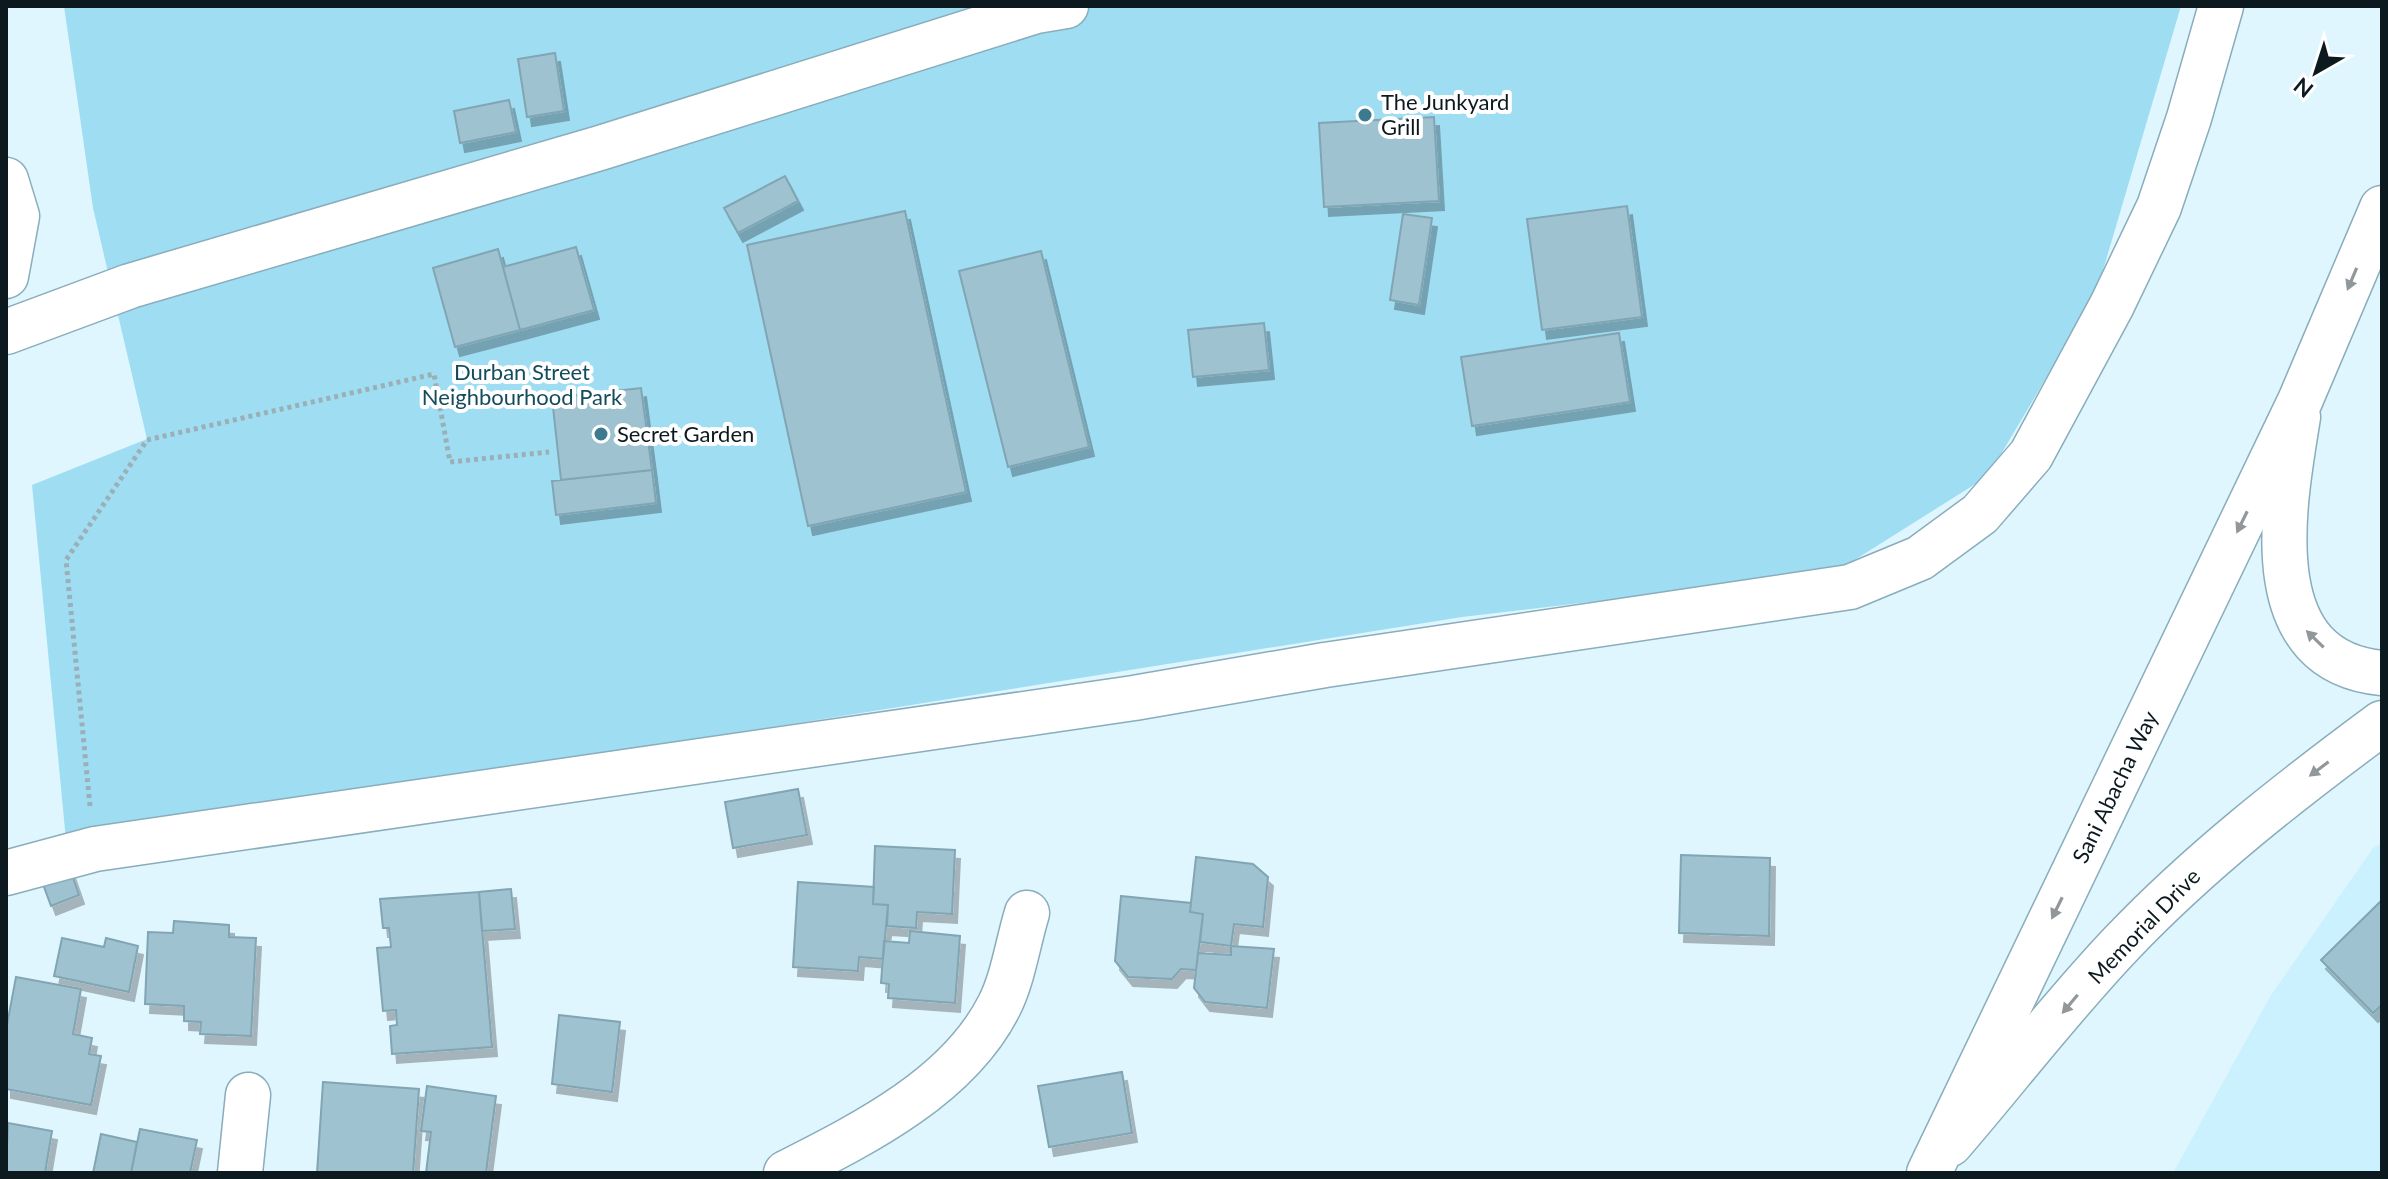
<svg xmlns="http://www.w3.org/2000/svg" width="2388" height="1179" viewBox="0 0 2388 1179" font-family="Lato,sans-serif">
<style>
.built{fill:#cbf1ff}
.green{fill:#9fddf3}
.building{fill:#9ec2d0;stroke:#81a5b2;stroke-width:2;filter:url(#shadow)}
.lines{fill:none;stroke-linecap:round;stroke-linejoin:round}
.minor-casing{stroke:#89adbb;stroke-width:47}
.highway-casing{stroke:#89adbb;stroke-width:47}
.path{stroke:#9bafb6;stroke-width:5;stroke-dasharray:4 4;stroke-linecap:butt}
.minor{stroke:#fff;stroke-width:44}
.highway{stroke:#fff;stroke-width:44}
.oneway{fill:#92989a}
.poi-dot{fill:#3b7a8f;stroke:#fff;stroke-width:3}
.labels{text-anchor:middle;stroke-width:8;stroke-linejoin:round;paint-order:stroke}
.poi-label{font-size:22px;fill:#0c1a1f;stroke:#fff;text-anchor:start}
.park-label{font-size:22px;fill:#144c5d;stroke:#fff}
.street-label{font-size:22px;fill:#0c1a1f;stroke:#fff}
</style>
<defs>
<filter id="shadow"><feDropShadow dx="5" dy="9" stdDeviation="0" flood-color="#0004"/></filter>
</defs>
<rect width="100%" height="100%" fill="#dff6fe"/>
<path class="built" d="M2382 843V1173H2173L2271 995 2373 848Z"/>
<path class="green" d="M64 6H2181L2096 294 1988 476 1834 573 1462 617 66 840 32 485 147 439 93 208Z"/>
<path class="building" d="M555 53 564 111 527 117 518 59Z
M509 100 516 132 460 143 454 111Z
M1434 117 1439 201 1324 207 1319 123Z
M785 176 798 201 738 233 724 208Z
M1627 206 1642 317 1542 330 1527 219Z
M905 211 966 492 808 526 747 245Z
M1403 214 1432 218 1419 305 1390 300Z
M576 247 594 310 520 330 503 267Z
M498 249 520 330 455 347 433 268Z
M1041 251 1089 447 1008 467 959 271Z
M1264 323 1269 370 1193 377 1188 330Z
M1619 333 1630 402 1472 426 1461 357Z
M641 388 652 470 561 480 552 398Z
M652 470 656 503 556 515 552 481Z
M798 789 807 835 733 848 725 802Z
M875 846 955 850 952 914 917 912 916 928 887 926 888 905 873 904Z
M1681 855 1770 858 1769 936 1679 933Z
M1196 857 1253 864 1268 877 1263 927 1234 924 1231 946 1200 942 1203 914 1190 912Z
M69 866 79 895 51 906 40 876Z
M798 882 874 887 873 904 888 905 883 959 859 957 858 971 793 967Z
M511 889 515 929 482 931 479 892Z
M479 892 492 1047 392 1054 390 1026 397 1025 396 1010 383 1011 377 948 391 947 389 928H383L380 899Z
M1121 896 1191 903 1190 912 1203 914 1196 970 1181 969 1172 979 1128 977 1115 961Z
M2382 900V1005L2373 1013 2321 960Z
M174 921 229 925V937L256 938 251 1036 200 1034 201 1022 184 1021V1006L145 1004 148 932 173 933Z
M910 931 960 936 955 1003 888 998 889 984 881 983 884 941 909 943Z
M62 938 104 947 106 938 138 946 129 992 54 976Z
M1231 946 1274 949 1267 1008 1205 1002 1194 988 1198 953 1231 955Z
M16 977 81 989 73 1034 92 1038 89 1054 101 1056 91 1105 6 1089V1030Z
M559 1015 620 1022 612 1092 552 1084Z
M1122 1072 1132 1133 1049 1147 1038 1086Z
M323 1082 419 1089 413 1173H317Z
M427 1086 496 1096 486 1173H426L431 1132 421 1131Z
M8 1123 52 1131 45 1173H6Z
M140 1129 197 1140 190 1173H131Z
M101 1134 137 1142 131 1173H93Z"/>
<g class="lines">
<defs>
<path id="minor" d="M6 180 17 216 6 276
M6 332 130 286 600 148 1036 11 1066 6
M2298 417C2284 504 2253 661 2382 673
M6 873 95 849 1134 698 1325 665 1850 587 1920 558 1980 514 2031 455 2112 305 2159 207 2189 118 2221 6
M1950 1144C2007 1078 2061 1007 2121 944 2200 861 2290 791 2382 723
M240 1173 248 1095
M786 1173C863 1134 958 1087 999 1006 1013 979 1018 942 1027 913"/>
<path id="highway" d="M1929 1173 2300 401 2382 208"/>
</defs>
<use href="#minor" class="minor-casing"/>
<use href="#highway" class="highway-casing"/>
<path class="path" d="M90 806 66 560 147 440 434 374 450 462 549 452"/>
<use href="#minor" class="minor"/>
<use href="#highway" class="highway"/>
</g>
<defs><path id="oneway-solid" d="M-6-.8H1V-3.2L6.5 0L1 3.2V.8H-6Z" transform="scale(2)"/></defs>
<g class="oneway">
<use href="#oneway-solid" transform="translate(2352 279) rotate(113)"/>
<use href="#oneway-solid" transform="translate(2242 522) rotate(116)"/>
<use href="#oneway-solid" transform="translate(2315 639) rotate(-136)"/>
<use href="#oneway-solid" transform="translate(2319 769) rotate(143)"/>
<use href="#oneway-solid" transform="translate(2057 908) rotate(116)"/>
<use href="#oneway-solid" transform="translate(2070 1004) rotate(130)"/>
</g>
<g class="poi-dot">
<circle cx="1365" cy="115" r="8"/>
<circle cx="601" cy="434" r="8"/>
</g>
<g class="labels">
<g class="poi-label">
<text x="1381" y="110">The Junkyard<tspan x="1381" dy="25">Grill</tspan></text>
<text x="617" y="442">Secret Garden</text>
</g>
<g class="park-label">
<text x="522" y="380">Durban Street<tspan x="522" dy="25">Neighbourhood Park</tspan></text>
</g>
<g class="street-label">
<text transform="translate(2115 787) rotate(-64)" y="8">Sani Abacha Way</text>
<text transform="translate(2144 926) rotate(-46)" y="8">Memorial Drive</text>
</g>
</g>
<rect width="2388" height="1179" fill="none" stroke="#0c1a1f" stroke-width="16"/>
<g transform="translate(2316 72) rotate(219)" stroke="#ffffff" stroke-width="6" paint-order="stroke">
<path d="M0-6L14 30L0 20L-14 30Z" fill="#0c1a1f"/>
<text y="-12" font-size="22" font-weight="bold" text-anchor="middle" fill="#0c1a1f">N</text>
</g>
</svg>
